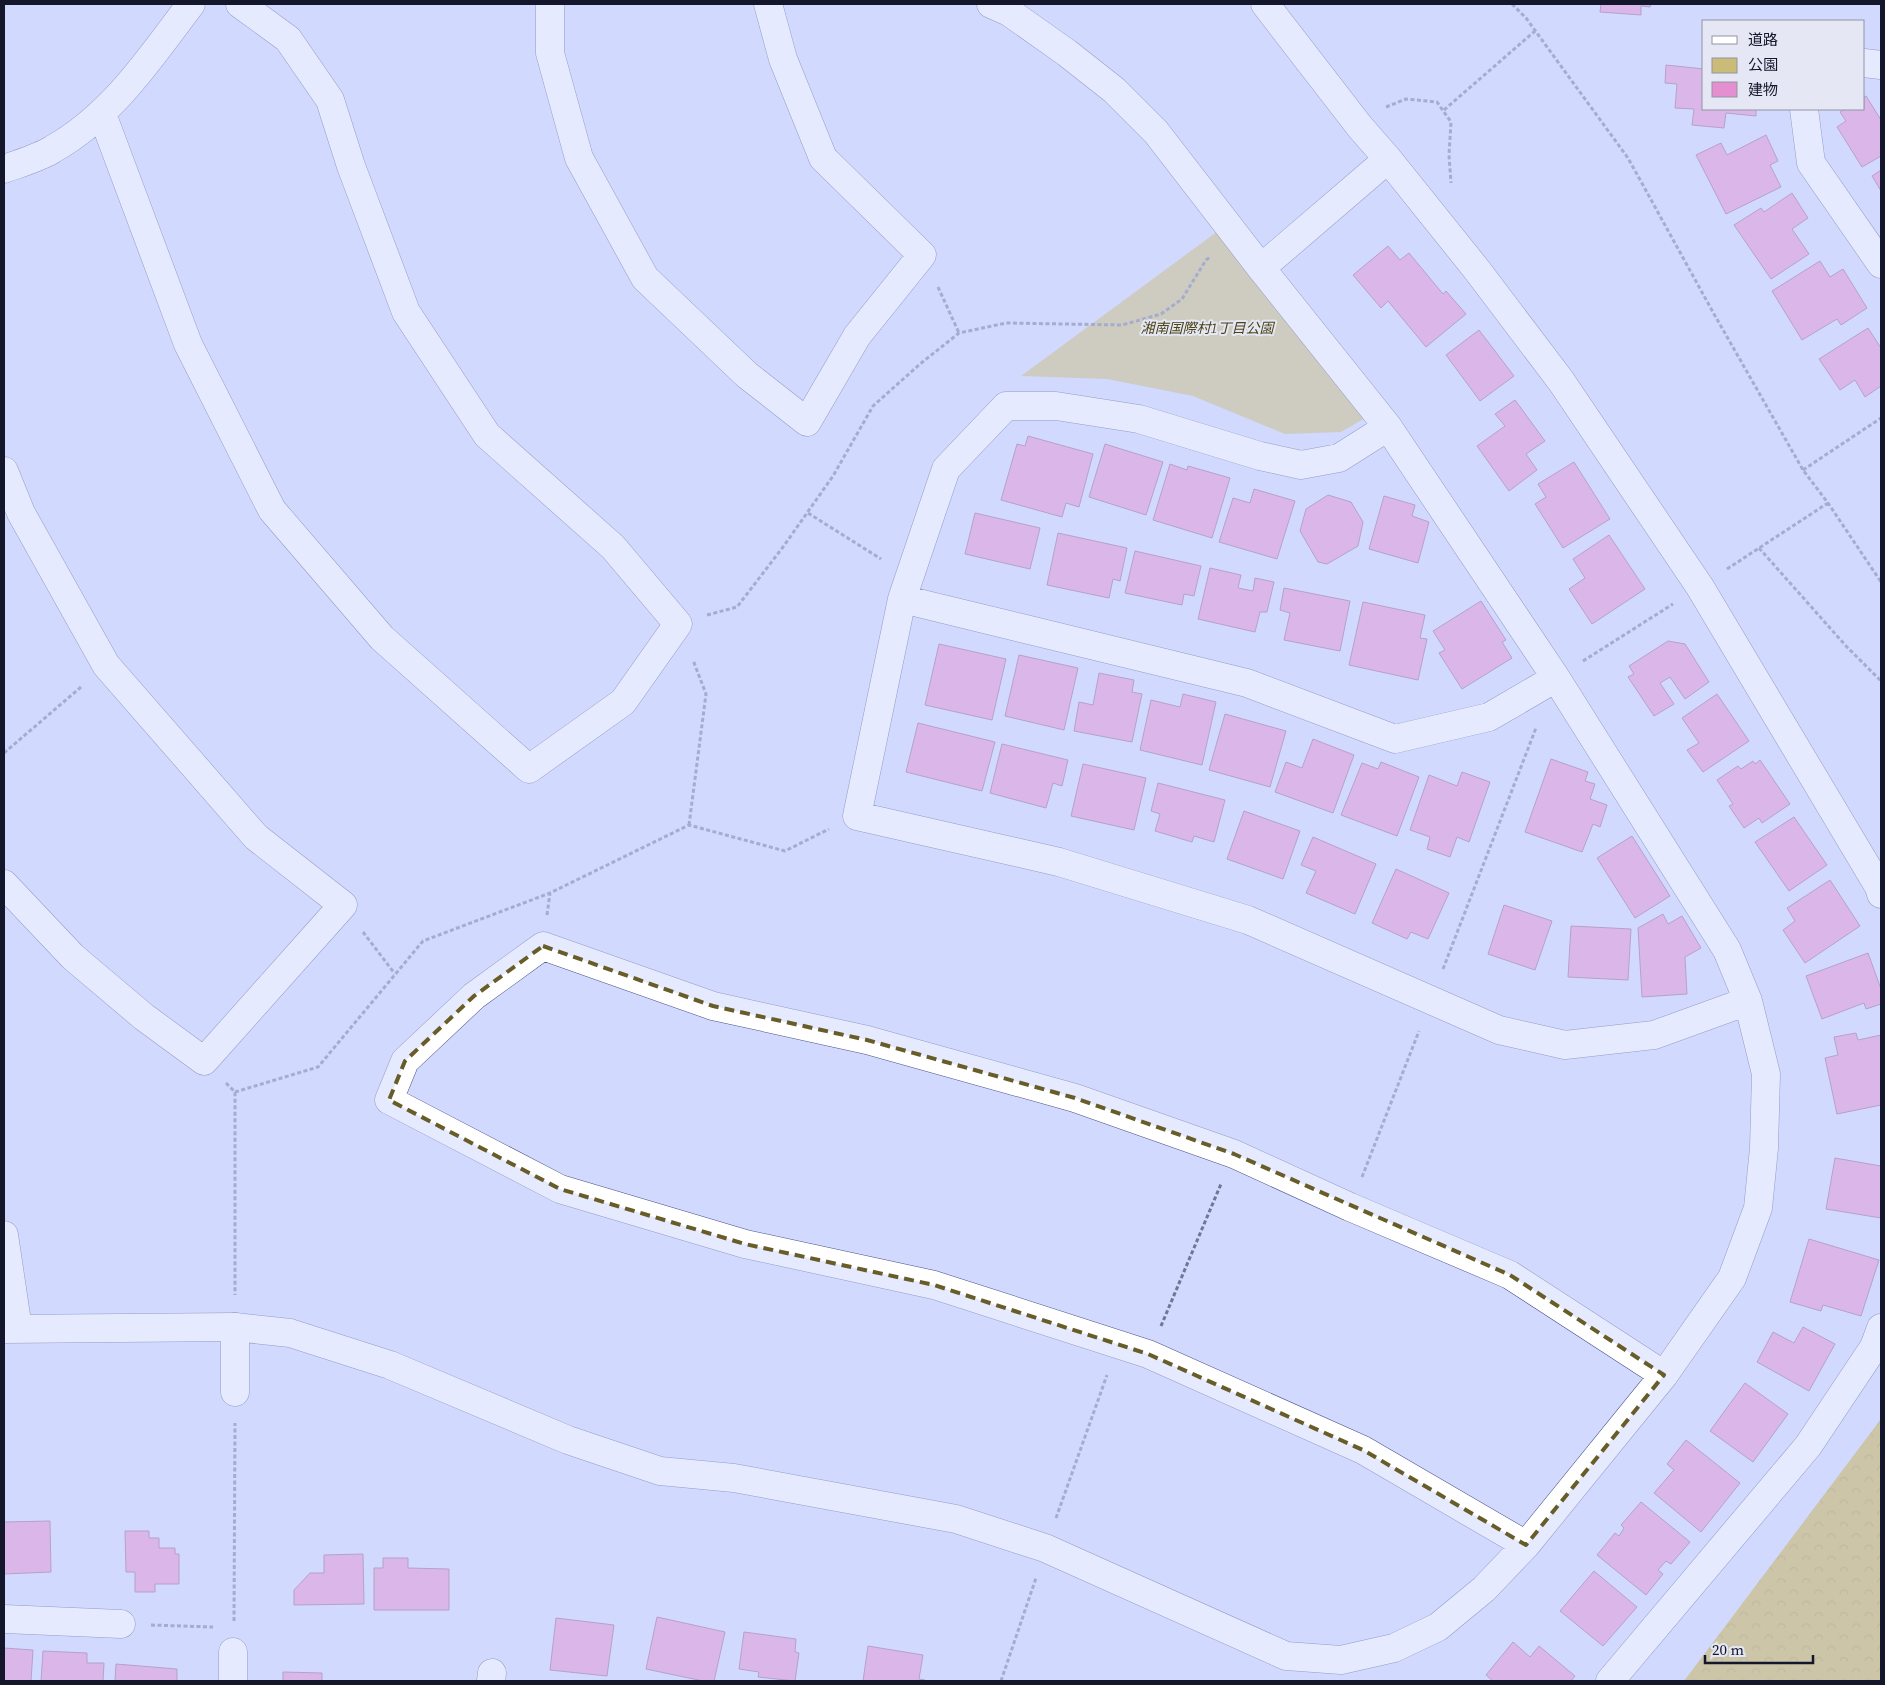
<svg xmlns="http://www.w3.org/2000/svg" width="1885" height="1685" viewBox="0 0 1885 1685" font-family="'Source Serif 4','Noto Sans JP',serif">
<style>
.forest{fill:url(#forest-crowns)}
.green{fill:#cabb79}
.building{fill:#e48fcf;stroke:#935f86}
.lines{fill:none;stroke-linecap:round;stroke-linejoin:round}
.pedestrian-casing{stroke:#4b5286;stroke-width:29}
.minor-casing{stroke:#4b5286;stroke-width:29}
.tertiary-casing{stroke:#4b5286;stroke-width:29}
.path{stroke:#717693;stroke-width:3;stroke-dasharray:4 2.5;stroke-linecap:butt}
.pedestrian{stroke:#fff;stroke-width:28}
.minor{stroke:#fff;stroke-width:28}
.tertiary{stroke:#fff;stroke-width:28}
.marked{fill:none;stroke:#685d29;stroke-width:4;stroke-dasharray:10 6;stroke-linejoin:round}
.labels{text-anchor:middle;stroke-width:4;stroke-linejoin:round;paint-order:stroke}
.park-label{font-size:14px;font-style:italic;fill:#4c4316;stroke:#e5e8f4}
</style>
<defs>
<pattern id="forest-crowns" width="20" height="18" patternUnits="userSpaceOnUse" patternTransform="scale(1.25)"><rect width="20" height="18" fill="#c5ad3f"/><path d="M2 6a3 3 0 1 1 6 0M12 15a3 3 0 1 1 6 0" fill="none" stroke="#a89438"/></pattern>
</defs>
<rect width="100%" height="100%" fill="#d2d9fe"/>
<path class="forest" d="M1881 1419V1681H1684Z"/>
<path class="green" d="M1218 231 1372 414 1341 432 1285 434 1193 396 1107 379 1021 376Z"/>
<path class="building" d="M1601 4H1651L1650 7 1641 6V15L1600 12Z
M1666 65 1704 69V109H1756V116L1726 113 1724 128 1692 125 1694 109 1675 108 1677 84 1665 83Z
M1866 96 1881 120V156L1862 167 1837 127 1846 121 1840 112 1845 109H1864V97Z
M1766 135 1778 161 1770 165 1781 187 1726 214 1696 155 1721 143 1727 155Z
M1881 170V191L1872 176Z
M1792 193 1808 218 1792 229 1809 254 1771 279 1734 225 1761 208 1764 212Z
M1388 246 1400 260 1409 253 1443 294 1446 291 1466 314 1426 347 1388 301 1381 308 1353 275Z
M1820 261 1830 277 1843 269 1867 308 1841 325 1837 319 1802 340 1772 291Z
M1868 328 1881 348V386L1865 397 1855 380 1840 390 1819 359Z
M1479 330 1514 376 1480 401 1446 355Z
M1515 400 1545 441 1526 454 1537 470 1509 491 1477 446 1505 426 1495 414Z
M1028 436 1093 454 1079 507 1066 503 1062 517 1001 500 1017 444 1025 446Z
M1105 444 1163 462 1146 515 1089 497Z
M1574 462 1610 519 1563 548 1535 504 1546 497 1538 484Z
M1170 464 1187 470 1188 466 1230 478 1212 538 1153 520Z
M1254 489 1295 501 1277 559 1219 542 1233 498 1250 503Z
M1328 495 1351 502 1363 522 1358 546 1327 564 1318 562 1300 531 1306 509Z
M1384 496 1415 505 1412 516 1429 522 1418 563 1369 549Z
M975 513 1040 528 1030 569 965 554Z
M1058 533 1127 548 1120 581 1113 579 1109 598 1047 585Z
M1609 535 1645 589 1592 624 1569 589 1585 578 1573 559Z
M1135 551 1201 566 1194 596 1184 594 1182 605 1125 593Z
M1210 568 1241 575 1238 588 1253 591 1255 578 1274 582 1267 612H1260L1255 632 1198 619Z
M1284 588 1350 601 1340 651 1284 640 1290 613 1280 610Z
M1481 601 1506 640 1502 642 1512 658 1462 689 1439 653 1445 650 1433 631Z
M1363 602 1425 615 1420 638 1427 639 1418 680 1349 665Z
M1668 641 1685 644 1709 682 1685 699 1670 677 1660 683 1674 704 1654 716 1628 677 1634 674 1629 666Z
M939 644 1006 659 992 720 925 705Z
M1019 655 1078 668 1064 730 1005 716Z
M1099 673 1134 680 1132 692 1142 694 1132 742 1074 731 1079 702 1093 705Z
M1183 694 1216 702 1202 765 1140 750 1151 700 1180 707Z
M1717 694 1749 741 1703 772 1687 750 1699 743 1682 718Z
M1225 714 1286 731 1270 787 1209 770Z
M918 723 995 742 982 791 906 772Z
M1313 739 1354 755 1333 813 1275 792 1286 762 1302 768Z
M1002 744 1068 760 1062 786 1053 783 1046 808 990 793Z
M1551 759 1588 772 1585 781 1595 784 1590 799 1607 805 1600 827 1593 824 1582 852 1525 832Z
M1760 760 1790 804 1762 823 1759 818 1744 828 1729 806 1733 804 1717 780 1738 766 1741 769 1753 761 1755 764Z
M1381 762 1419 777 1397 836 1341 815 1362 763 1378 769Z
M1083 764 1146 778 1134 830 1071 816Z
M1462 772 1490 782 1469 842 1457 837 1450 857 1427 849 1430 837 1410 830 1429 775 1457 786Z
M1158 783 1225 800 1214 842 1194 836 1192 842 1155 831 1160 814 1151 811Z
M1244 811 1300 831 1283 879 1227 859Z
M1794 817 1827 865 1789 891 1755 842Z
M1632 836 1670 896 1635 918 1597 858Z
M1313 837 1376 864 1355 914 1306 893 1316 871 1301 865Z
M1396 869 1449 893 1428 939 1411 932 1407 939 1372 923Z
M1830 880 1860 926 1805 963 1783 930 1795 921 1787 908Z
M1504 905 1552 921 1535 970 1488 954Z
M1663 914 1668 924 1682 916 1701 948 1685 957 1687 994 1642 997 1638 928Z
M1571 926 1631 929 1628 980 1568 977Z
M1868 953 1881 989V1004L1866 1009 1864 1003 1822 1019 1806 976Z
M1856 1033 1858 1040 1881 1035V1105L1837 1114 1825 1058 1838 1055 1834 1037Z
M1835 1158 1881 1166V1218L1826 1209Z
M1809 1239 1879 1260 1861 1316 1823 1305 1821 1311 1790 1302Z
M1803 1327 1835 1344 1809 1391 1757 1362 1773 1332 1794 1343Z
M1745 1383 1788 1414 1753 1462 1710 1431Z
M1686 1440 1740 1483 1701 1532 1654 1493 1674 1470 1667 1464Z
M1641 1502 1690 1542 1671 1564 1666 1561 1658 1570 1663 1574 1646 1595 1597 1555 1615 1533 1619 1536 1624 1528 1621 1525Z
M50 1521 51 1572 4 1574V1522Z
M125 1531H149V1538H159V1548H175V1554H179V1584H155V1592H135V1572H126Z
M363 1554 364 1604 294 1605V1590L310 1573H324V1555Z
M383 1558H408V1568L449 1569V1610H374V1568H383Z
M1594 1571 1637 1607 1603 1646 1560 1611Z
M657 1617 725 1632 714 1681H703L646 1669Z
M556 1618 614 1625 607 1676 550 1670Z
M744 1632 796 1639 795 1652 799 1653 795 1681 758 1677 759 1672 739 1669Z
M1513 1642 1530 1657 1539 1646 1575 1676 1571 1681H1493L1486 1675Z
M868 1646 923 1655 919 1679 925 1680 924 1681H863Z
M4 1648 33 1650 31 1681H4Z
M43 1651 87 1653V1663H104L103 1681H41Z
M116 1664 177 1669V1681H115Z
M283 1672 322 1673V1681H283Z"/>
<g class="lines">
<defs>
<path id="pedestrian" d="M235 1392V1327
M233 1681V1652"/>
<path id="minor" d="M550 4V53L579 158 645 278 747 375 807 422 857 336 922 255 823 158 783 59 768 4
M1864 63 1881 65
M1804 109 1811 163 1881 264
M102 114 188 344 272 510 382 638 529 769 623 702 678 624 613 547 487 435 406 312 351 166 330 100 288 39 240 4
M4 169C20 163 39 158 53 149 113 115 150 58 191 4
M1388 427 1339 458 1301 465 1260 456 1139 419 1056 406H1006L946 469 902 599 1247 683 1395 739 1489 717 1556 678
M4 471 21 513 106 665 256 837 343 905 204 1061 144 1017 73 957 4 884
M902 599 857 816 1059 862 1248 920 1499 1030 1565 1045 1654 1035 1748 1001
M4 1235 18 1329
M4 1329 235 1327 290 1333 390 1365 568 1440 660 1471 734 1478 956 1519 1045 1548 1286 1656 1341 1660 1394 1648 1438 1627 1484 1589 1526 1545 1664 1375 1732 1278 1758 1208 1764 1148 1766 1074 1748 1001 1727 950 1556 678 1388 427 1261 268 1156 132 1114 90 1067 53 1009 12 991 4
M1526 1545 1363 1450 1148 1354 934 1285 745 1244 560 1189 389 1100 405 1061 474 996 543 946 713 1006 867 1040 1075 1098 1234 1154 1350 1207 1510 1275 1664 1375
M4 1619 121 1624
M491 1681 492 1673"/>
<path id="tertiary" d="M1265 4 1360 127 1388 159 1477 270 1561 381 1700 587 1879 887 1881 894
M1261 268 1388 159
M1610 1681 1808 1446 1874 1347 1881 1328"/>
</defs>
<use href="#pedestrian" class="pedestrian-casing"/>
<use href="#minor" class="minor-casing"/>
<use href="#tertiary" class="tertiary-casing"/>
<path class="path" d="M1512 4 1526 18 1628 158 1714 314 1803 470 1828 503 1881 582
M1386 107 1406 99 1437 102 1451 122 1449 155 1451 183
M1444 110 1535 31
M938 287 959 333
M1803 470 1881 418
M808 513 881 559
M1759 548 1846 646 1881 681
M1727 569 1828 503
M707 615 737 607 783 547 833 476 873 406 920 364 959 333 1006 323 1122 325 1161 314 1182 299 1206 260 1210 257
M1583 661 1673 604
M4 753 81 687
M689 825 706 694 693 660
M547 915 550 893
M363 932 395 974
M1443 969 1536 728
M226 1083 235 1092V1295
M235 1092 318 1067 423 941 550 893 689 825 785 851 829 829
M1362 1177 1419 1031
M1161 1326 1221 1184
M1056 1518 1107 1375
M234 1621 235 1423
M151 1625 213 1627
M1001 1681 1036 1578"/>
<use href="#pedestrian" class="pedestrian"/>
<use href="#minor" class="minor"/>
<use href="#tertiary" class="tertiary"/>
</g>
<path d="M0 0H1885V1685H0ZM543 946 713 1006 867 1040 1075 1098 1234 1154 1510 1275 1664 1375 1526 1545 1363 1450 1148 1354 934 1285 745 1244 560 1189 389 1100 405 1061 474 996Z" fill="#d2d9fe" fill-opacity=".55" fill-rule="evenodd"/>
<path class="marked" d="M543 946 713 1006 867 1040 1075 1098 1234 1154 1510 1275 1664 1375 1526 1545 1363 1450 1148 1354 934 1285 745 1244 560 1189 389 1100 405 1061 474 996Z"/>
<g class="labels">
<g class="park-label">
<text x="1207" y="333">湘南国際村1丁目公園</text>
</g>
</g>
<rect width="1885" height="1685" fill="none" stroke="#14172c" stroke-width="10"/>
<rect x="1702" y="20" width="162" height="90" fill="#e5e8f4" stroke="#9194a4"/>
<rect x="1712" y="36" width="25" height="8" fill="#ffffff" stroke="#9194a4"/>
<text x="1748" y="45" font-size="15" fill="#14172c">道路</text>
<rect x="1712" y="58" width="25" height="15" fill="#cabb79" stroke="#9194a4"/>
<text x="1748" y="70" font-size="15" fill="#14172c">公園</text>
<rect x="1712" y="82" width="25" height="15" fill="#e48fcf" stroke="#9194a4"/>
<text x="1748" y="95" font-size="15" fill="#14172c">建物</text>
<path d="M1705 1655v8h108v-8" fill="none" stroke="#14172c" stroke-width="2.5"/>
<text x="1712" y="1655" font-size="15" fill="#14172c" stroke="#e5e8f4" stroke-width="4" paint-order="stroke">20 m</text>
</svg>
